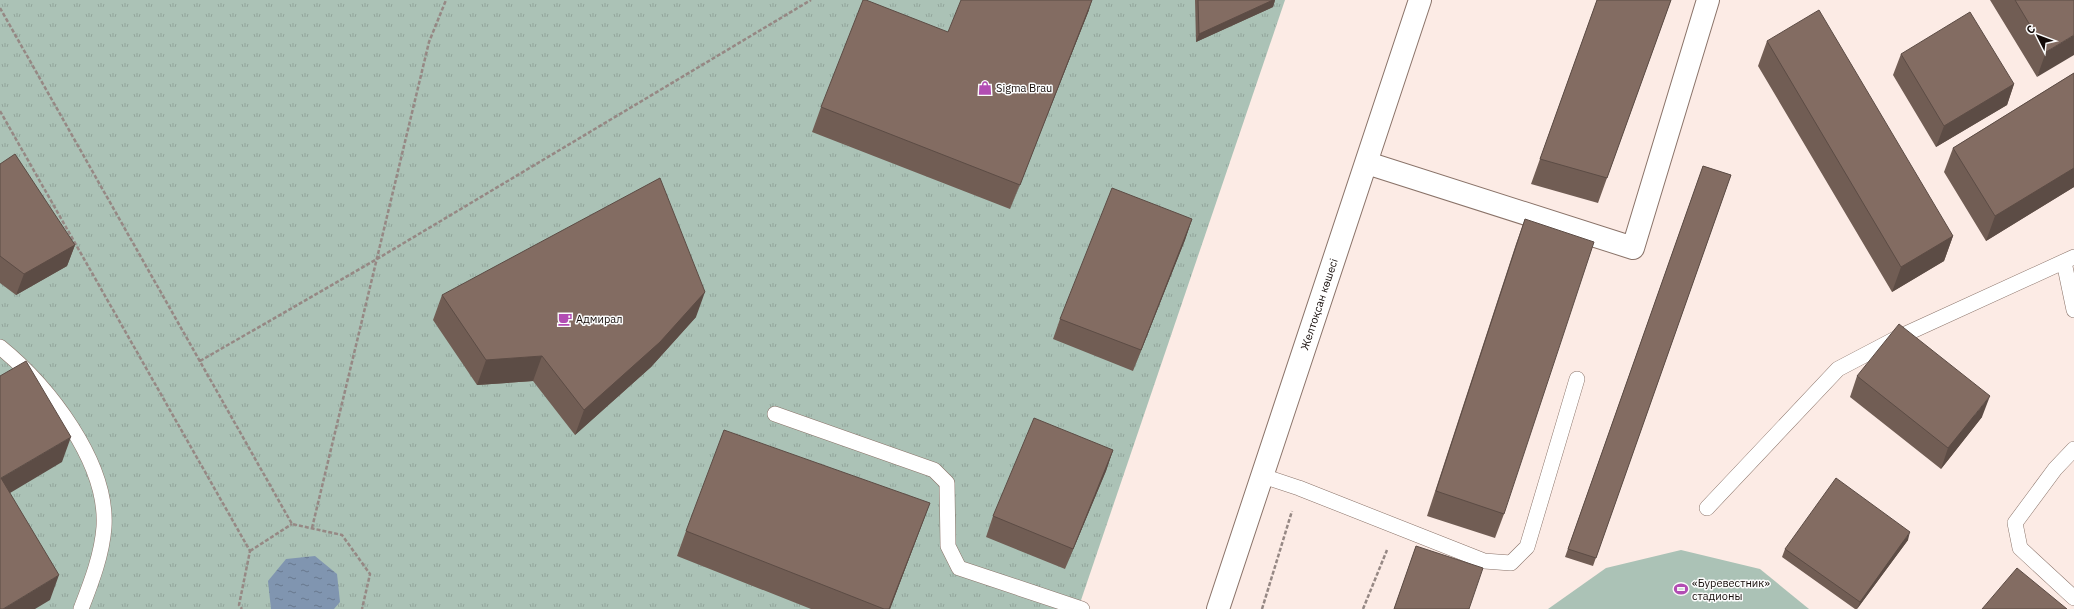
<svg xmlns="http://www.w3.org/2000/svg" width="2074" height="609" viewBox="0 0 2074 609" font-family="'IBM Plex Sans',sans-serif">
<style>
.park{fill:url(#park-tufts)}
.garden{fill:#abc2b6}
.water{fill:url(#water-ripples)}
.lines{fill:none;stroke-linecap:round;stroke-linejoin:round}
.lane-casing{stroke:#8a7369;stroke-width:16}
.street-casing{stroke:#8a7369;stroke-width:24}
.secondary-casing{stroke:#8a7369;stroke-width:24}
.path{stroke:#968884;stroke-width:2.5;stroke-dasharray:4 2;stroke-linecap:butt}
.lane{stroke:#fff;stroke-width:15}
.street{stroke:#fff;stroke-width:22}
.secondary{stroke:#fff;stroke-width:22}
.wall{fill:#715d54}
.shaded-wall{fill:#5c4c45}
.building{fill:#836c62;stroke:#5c4c45}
.labels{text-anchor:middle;stroke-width:3;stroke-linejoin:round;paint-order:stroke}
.poi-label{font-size:11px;fill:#140b08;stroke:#fcfcfc;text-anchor:start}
.street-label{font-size:11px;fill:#140b08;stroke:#fcfcfc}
</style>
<defs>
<pattern id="park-tufts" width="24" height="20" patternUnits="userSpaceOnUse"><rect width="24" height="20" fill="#abc2b6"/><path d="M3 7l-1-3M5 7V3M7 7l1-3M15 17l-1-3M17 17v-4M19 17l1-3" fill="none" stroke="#92a59b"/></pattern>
<pattern id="water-ripples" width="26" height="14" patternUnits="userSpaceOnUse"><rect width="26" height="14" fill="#8095b0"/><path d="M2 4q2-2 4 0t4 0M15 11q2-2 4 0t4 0" fill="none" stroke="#68788d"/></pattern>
</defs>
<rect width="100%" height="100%" fill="#fcebe5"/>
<path class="park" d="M0 0H1285L1078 609H0Z"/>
<path class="garden" d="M1681 550 1760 569 1809 609H1548L1606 568Z"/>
<path class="water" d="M315 556 337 574 340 602 334 609H271L268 581 286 559Z"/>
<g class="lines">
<defs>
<path id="lane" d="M2064 262 2074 310
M0 347C48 386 108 462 104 527 102 555 91 583 81 609
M775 414 934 470 947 483 948 546 959 568 1082 609
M2074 449 2055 469 2015 523 2020 548 2074 598
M1263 476 1299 488 1484 561 1511 563 1527 547 1577 379
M1707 508 1838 369 1899 337 2074 257"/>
<path id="street" d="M1367 163 1633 248 1708 0"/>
<g id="secondary">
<path id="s1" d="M1218 609 1420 0"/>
</g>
</defs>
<use href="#lane" class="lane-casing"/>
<use href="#street" class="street-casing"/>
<use href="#secondary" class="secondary-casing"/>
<path class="path" d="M0 8 292 524 342 535 370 574 362 609
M0 111 250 551 239 605 242 609
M200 361 377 259 811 0
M312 528 429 42 446 0
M250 551 292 524
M1262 609 1292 511
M1363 609 1387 550"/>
<use href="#lane" class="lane"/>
<use href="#street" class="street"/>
<use href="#secondary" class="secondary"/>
</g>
<path class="wall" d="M1195 0H1275L1273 7 1196 42Z
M1597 0H1671L1598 203 1531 184Z
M1990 0H2074L2037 77Z
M1089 10 1010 209 812 132 821 107 948 32Z
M1767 41 1953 236 1944 261 1892 292 1758 66Z
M1901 54 2014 84 2007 105 1936 147 1893 75Z
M2074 73V187L1986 241 1944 172 1953 148Z
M0 164 75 245 67 266 16 295 0 283Z
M1703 166 1731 175 1593 566 1565 557Z
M1192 219 1185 240 1133 371 1053 339 1060 319Z
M1525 219 1504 514 1495 538 1427 516 1516 244Z
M442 295 696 317 651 367 575 435 533 381 477 385 433 320Z
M1857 376 1982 417 1941 469 1850 397Z
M1113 450 1106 471 1065 569 986 537 993 516Z
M930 503 890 609H811L677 556 686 531Z
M1908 540 1857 609H1855L1782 557 1785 549Z
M1416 546 1469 609H1394Z"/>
<path class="shaded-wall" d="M1092 0 1089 10 1010 209 1020 185Z
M1273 0H1275L1273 7 1196 42 1199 34Z
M2074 35V55L2037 77 2046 52Z
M2014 84 2007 105 1936 147 1944 126Z
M2074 168V187L1986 241 1995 216Z
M1192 219 1185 240 1133 371 1141 350Z
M1953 236 1944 261 1892 292 1901 267Z
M75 245 67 266 16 295 24 274Z
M705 292 696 317 651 367 575 435 584 410Z
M542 356 533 381 477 385 486 360Z
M1990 396 1982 417 1941 469 1948 448Z
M71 437 62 462 0 499 1 478Z
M1113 450 1106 471 1065 569 1073 549Z
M930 503 890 609H889Z
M1910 532 1908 540 1857 609 1860 602Z
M59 575 50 600 35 609H3Z"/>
<path class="building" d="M863 0H866L948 32 961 0H1092L1020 185 821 107Z
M1198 0H1273L1199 34Z
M1597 0H1671L1607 178 1540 159Z
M2015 0H2074V35L2046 52Z
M1819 10 1953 236 1901 267 1767 41Z
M1970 12 2014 84 1944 126 1901 54Z
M2074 73V168L1995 216 1953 148Z
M15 154 75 245 24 274 0 256V164Z
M1703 166 1731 175 1596 558 1568 549Z
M660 178 705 292 660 342 584 410 542 356 486 360 442 295Z
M1112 188 1192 219 1141 350 1060 319Z
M1525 219 1594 242 1504 514 1436 491Z
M1899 324 1990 396 1948 448 1857 376Z
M26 361 71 437 1 478 59 575 3 609H0V376Z
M1034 418 1113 450 1073 549 993 516Z
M724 430 930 503 889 609H884L686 531Z
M1836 478 1910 532 1860 602 1785 549Z
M1416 546 1483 568 1469 609H1394Z
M2017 568 2067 609H1982Z"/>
<defs>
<symbol id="shop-bare" viewBox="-9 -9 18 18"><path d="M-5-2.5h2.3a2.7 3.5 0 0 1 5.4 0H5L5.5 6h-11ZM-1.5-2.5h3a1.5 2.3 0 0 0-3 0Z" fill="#b24db3" stroke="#fcfcfc" stroke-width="2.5" paint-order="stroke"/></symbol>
<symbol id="cafe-bare" viewBox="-9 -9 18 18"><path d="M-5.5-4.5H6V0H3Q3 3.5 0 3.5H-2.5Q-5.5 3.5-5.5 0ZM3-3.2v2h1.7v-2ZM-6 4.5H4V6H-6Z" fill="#b24db3" stroke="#fcfcfc" stroke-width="2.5" paint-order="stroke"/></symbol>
<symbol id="stadium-bare" viewBox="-9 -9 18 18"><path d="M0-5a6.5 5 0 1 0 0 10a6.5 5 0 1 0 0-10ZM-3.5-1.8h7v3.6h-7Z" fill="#b24db3" stroke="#fcfcfc" stroke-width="2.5" paint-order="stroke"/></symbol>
</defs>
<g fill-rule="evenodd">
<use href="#shop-bare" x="975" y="78" width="20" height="20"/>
<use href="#cafe-bare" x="555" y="309" width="20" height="20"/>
<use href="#stadium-bare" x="1671" y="579" width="20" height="20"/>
</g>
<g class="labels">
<g class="poi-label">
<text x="996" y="92">Sigma Brau</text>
<text x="576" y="323">Адмирал</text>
<text x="1692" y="587">«Буревестник»<tspan x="1692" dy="13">стадионы</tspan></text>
</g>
<g class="street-label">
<text dy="4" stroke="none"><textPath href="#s1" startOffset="321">Желтоқсан көшесі</textPath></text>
</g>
</g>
<g transform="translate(2038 36) rotate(312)" stroke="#fcfcfc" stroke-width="3" paint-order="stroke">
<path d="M0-3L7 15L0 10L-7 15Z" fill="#140b08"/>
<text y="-6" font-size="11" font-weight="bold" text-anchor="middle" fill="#140b08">С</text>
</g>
</svg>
